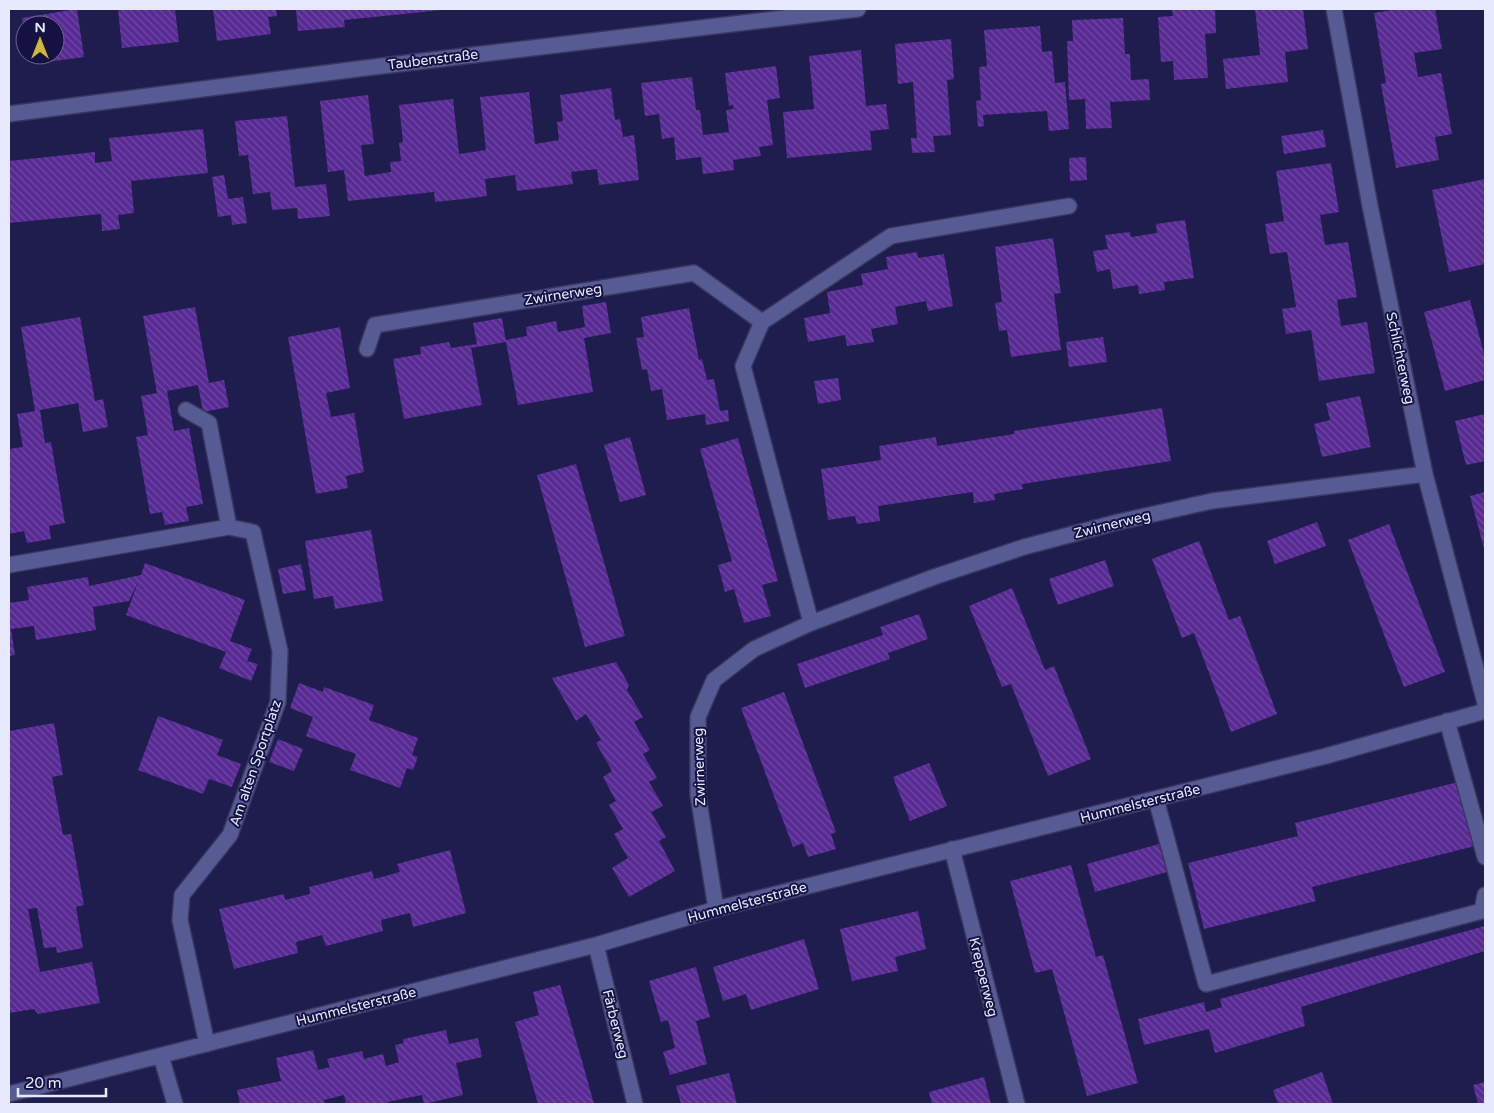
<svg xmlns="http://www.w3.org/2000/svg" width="1494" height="1113" viewBox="0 0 1494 1113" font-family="'Varela Round',sans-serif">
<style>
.building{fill:url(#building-back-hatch)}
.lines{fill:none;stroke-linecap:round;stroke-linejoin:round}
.minor-casing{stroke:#3b365f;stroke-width:18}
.minor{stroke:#575b93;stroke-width:15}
.labels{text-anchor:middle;stroke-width:4;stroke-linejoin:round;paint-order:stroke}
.street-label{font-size:14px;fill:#e7eafe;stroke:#151243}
</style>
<defs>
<pattern id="building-back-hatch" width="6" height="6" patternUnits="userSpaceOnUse" patternTransform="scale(1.25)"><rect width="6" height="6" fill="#582a93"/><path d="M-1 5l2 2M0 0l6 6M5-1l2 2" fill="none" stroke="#7049a3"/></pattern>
</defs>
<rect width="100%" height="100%" fill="#1e1d4e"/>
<path class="building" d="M77 9 84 57 40 63 38 56 28 58V55H55V25H25L24 30 22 18Z
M118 9H175L179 42 122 48Z
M213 9H276L277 16 268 17 271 34 217 41Z
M296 9H442V10L344 20 345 27 298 31Z
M1172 9H1215L1216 33 1205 34 1208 78 1174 80 1173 61 1161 62 1158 17 1173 16Z
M1255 9H1303L1308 49 1285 52 1288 82 1226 89 1223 59 1260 55Z
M1398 9H1435L1442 49 1414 53 1418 77 1441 73 1452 134 1435 137 1439 160 1396 168 1381 84 1386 83 1374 13Z
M1123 18 1125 54H1130L1131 80 1149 79 1150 100 1110 102 1112 128 1086 129 1085 99 1069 100 1067 41H1073L1072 20Z
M1040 26 1042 52 1052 51 1055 83 1065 82 1069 129 1049 131 1047 111 983 115 984 126 978 127 976 101 981 100 979 67 987 66 984 30Z
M951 39 954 79 947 80 951 135 933 136 935 152 912 153 911 138H917L913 82 898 84 895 44Z
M861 50 866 106 886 104 889 129 870 131 872 150 787 158 783 112 814 109 809 56Z
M776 66 780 98 767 100 773 145 759 147 761 156 733 160 734 170 703 174 701 157 676 160 674 137 662 139 659 114 645 116 641 83 692 77 696 110H700L703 135 729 132 726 110 733 109V105L729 106 725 73Z
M611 88 615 120 620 119 623 137 634 135 639 180 599 185 597 169 571 172 573 184 517 191 515 175 485 179 487 196 464 199 435 202 434 192 348 201 344 170 328 172 320 101 368 95 374 144 361 145 365 176 391 172 390 162 401 161 399 143 403 142 399 105 453 99 459 154 486 150 480 97 529 92 535 144 559 140 557 122 563 121 560 95Z
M287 116 295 187 326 184 330 216 298 219 297 208 272 210 270 192 253 194 248 155 239 156 235 121Z
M203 129 208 173 131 181 134 213 118 215 120 229 102 231 101 214 9 223V161L95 152V163L112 161 109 138Z
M1323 130 1326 147 1284 154 1281 136Z
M1086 157 1087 180 1070 181 1069 158Z
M1331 163 1339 212 1320 215 1325 245 1348 242 1357 297 1337 300 1341 326 1367 322 1375 373 1319 381 1311 330 1286 334 1282 309 1296 307 1287 252 1270 254 1265 224 1284 221 1276 171Z
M224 175 228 199 243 197 247 223 232 225 231 215 218 217 212 177Z
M1485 179V264L1449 272 1432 190Z
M1185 220 1194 278 1164 282 1165 290 1139 294 1138 285 1113 289 1110 269 1097 272 1093 251 1108 249 1105 235 1130 232 1131 237 1157 233 1156 224Z
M1053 238 1061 293 1054 294 1061 350 1011 357 1007 330 999 331 995 303 1002 302 995 247Z
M917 252 918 258 944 254 953 306 928 311 926 301 895 307 898 324 871 329 874 342 847 346 845 335 808 342 804 318 830 313 827 292 863 285 861 274 888 269 886 257Z
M1470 300 1485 358V380L1445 391 1424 312Z
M606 302 611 333 584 338 593 392 518 405 506 342 471 348 482 405 404 419 393 359 421 354 420 347 449 342 451 348 477 344 473 323 502 318 506 342V340L527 336 526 327 556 321 558 332 585 327 582 306Z
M195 307 209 383 224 380 229 407 203 412 198 385 167 391 174 431 189 428 203 504 186 507 189 521 165 525 162 512 150 514 136 437 148 435 141 396 157 393 143 316Z
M689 308 699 360 702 359 707 380 714 379 720 411 728 410 729 421 706 425 705 414 667 420 662 389 651 391 647 369 642 370 636 338 644 337 641 317Z
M80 317 95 401 103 399 108 427 83 432 78 403 40 410 45 443 51 442 65 523 49 526 51 539 27 543 24 531 9 534V449L23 447 17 414 35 411 21 327Z
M340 327 350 388 326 393 331 417 354 413 364 472 346 476 348 488 316 494 288 337Z
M1103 337 1107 362 1069 367 1066 342Z
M838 378 841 400 818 404 814 381Z
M1360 396 1371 447 1322 457 1314 424 1330 420 1326 403Z
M1162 408 1171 461 1022 484 1023 489 994 494 995 500 974 503 973 492 878 506 880 521 857 524 855 516 828 520 821 469 881 460 879 446 936 437 937 446 1014 434V431Z
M1485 414V461L1466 465 1455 421Z
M630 437 646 495 620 502 604 445Z
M738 438 778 581 762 585 771 616 744 623 734 589 725 592 718 565 732 561 700 449Z
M576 464 625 636 585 647 537 475Z
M1485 492V552L1470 496Z
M1317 522 1326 546 1275 564 1267 541Z
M1389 524 1445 672 1404 687 1348 540Z
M371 530 383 601 335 609 333 596 314 599 305 541Z
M1199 541 1229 620 1240 616 1277 714 1231 732 1194 633 1182 638 1152 559Z
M1105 560 1114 586 1058 605 1049 579Z
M145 563 245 600 230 641 252 649 247 661 258 664 251 681 219 668 226 652 126 615 138 582 129 601 93 607 96 630 36 640 34 626 11 629 15 655 9 656V603L29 600 27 587 88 577 89 586 141 575Z
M301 564 306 590 283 594 278 569Z
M1012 588 1045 670 1054 666 1091 759 1048 776 1011 684 1002 687 969 606Z
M919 614 928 639 888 653 890 659 805 688 797 664 883 635 880 627Z
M616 662 629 685 627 690 643 717 634 722 650 750 643 754 657 778 649 782 663 806 651 812 666 837 659 841 675 871 629 897 612 868 628 858 614 834 623 829 609 805 616 801 603 777 612 771 596 743 601 740 586 714 576 721 552 678Z
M299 683 323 692 324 687 374 705 369 720 418 738 412 755 418 757 413 770 407 768 400 788 350 770 356 754 306 736 313 717 290 708Z
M784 692 836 832 831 834 836 849 808 857 803 843 793 847 741 708Z
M158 716 223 740 217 755 241 764 232 787 209 779 203 794 138 770Z
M54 723 63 775 52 777 63 835 71 834 84 905 76 907 83 948 57 953 56 947 44 948 37 908 28 909 40 972 92 962 100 1003 38 1014 34 1009 9 1013V731Z
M278 739 303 749 294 771 269 762Z
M929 763 947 806 910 821 893 777Z
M1458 782 1475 846 1312 887 1316 901 1204 929 1188 863 1298 836 1295 823Z
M1159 844 1167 872 1095 892 1087 864Z
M450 850 466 913 413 927 410 913 381 920 383 931 326 946 322 935 296 942 298 953 234 969 219 909 284 894 285 900 310 894 309 887 372 871 374 879 400 872 397 864Z
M1071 865 1096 957 1103 955 1138 1083 1087 1096 1052 969 1035 973 1010 881Z
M918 911 926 949 895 957 898 971 852 981 840 929Z
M1485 926V951L1301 1007 1305 1026 1215 1053 1209 1029 1144 1045 1138 1019 1204 1002 1206 1012 1222 1007 1220 999Z
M804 939 819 989 751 1010 746 994 723 1001 713 967Z
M696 967 710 1017 696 1021 707 1064 670 1075 663 1052 675 1048 668 1020 661 1022 649 981Z
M560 985 584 1068 594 1104H538L532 1083 515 1022 539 1015 533 992Z
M446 1030 449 1044 478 1038 482 1057 456 1063 463 1095 424 1104 422 1095 387 1102 388 1104H346L344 1095 324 1100 325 1104H240L237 1090 281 1081 276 1058 313 1050 318 1070 330 1067 327 1059 362 1051 364 1059 383 1054 386 1066 399 1062 395 1045 404 1043 403 1039Z
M1322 1072 1333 1104H1278L1273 1090Z
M729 1073 737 1104H681L676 1086Z
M984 1077 991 1104H932L929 1092Z
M1485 1082V1104H1478L1473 1085Z"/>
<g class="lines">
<defs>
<path id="minor" d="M1334 9 1370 206 1425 474 1485 703
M9 114 365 68 858 9
M367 349 375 325 694 273 762 322
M186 410 209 423 229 527
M9 565 229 527 253 532 280 651 278 702 230 835 182 895 180 920 207 1044
M811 623 743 366 762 322 891 236 1069 206
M1447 721 1485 857
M1156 799 1206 984 1482 911 1485 895
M952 849 1017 1104
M716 909 698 795V717L714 680 754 649 811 623 934 577 1024 547 1118 522 1212 501 1425 474
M596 945 635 1104
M161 1056 175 1104
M9 1094 596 945 716 909 1326 756 1485 711"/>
</defs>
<use href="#minor" class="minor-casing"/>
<use href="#minor" class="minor"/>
</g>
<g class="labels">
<g class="street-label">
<text transform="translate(433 59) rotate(-7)" y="5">Taubenstraße</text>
<text transform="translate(563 294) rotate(-9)" y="5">Zwirnerweg</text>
<text transform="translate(1401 358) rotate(78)" y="5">Schlichterweg</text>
<text transform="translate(1112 524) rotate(-14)" y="5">Zwirnerweg</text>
<text transform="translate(255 763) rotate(-71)" y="5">Am alten Sportplatz</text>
<text transform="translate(699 767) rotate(-92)" y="5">Zwirnerweg</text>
<text transform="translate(1140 803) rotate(-14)" y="5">Hummelsterstraße</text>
<text transform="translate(747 902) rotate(-15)" y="5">Hummelsterstraße</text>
<text transform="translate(984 977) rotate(76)" y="5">Krepperweg</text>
<text transform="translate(356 1006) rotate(-14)" y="5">Hummelsterstraße</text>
<text transform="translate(616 1024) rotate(76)" y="5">Färberweg</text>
</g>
</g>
<rect width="1494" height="1113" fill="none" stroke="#e7eafe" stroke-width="20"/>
<g transform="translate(40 40)"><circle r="24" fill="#151243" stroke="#69688e"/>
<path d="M0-4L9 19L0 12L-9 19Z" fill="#ceb837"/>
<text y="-8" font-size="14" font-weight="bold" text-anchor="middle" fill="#e7eafe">N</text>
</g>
<path d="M18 1088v8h88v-8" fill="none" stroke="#e7eafe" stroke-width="2.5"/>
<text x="25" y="1088" font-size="15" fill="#e7eafe" stroke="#151243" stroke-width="4" paint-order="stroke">20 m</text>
</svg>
